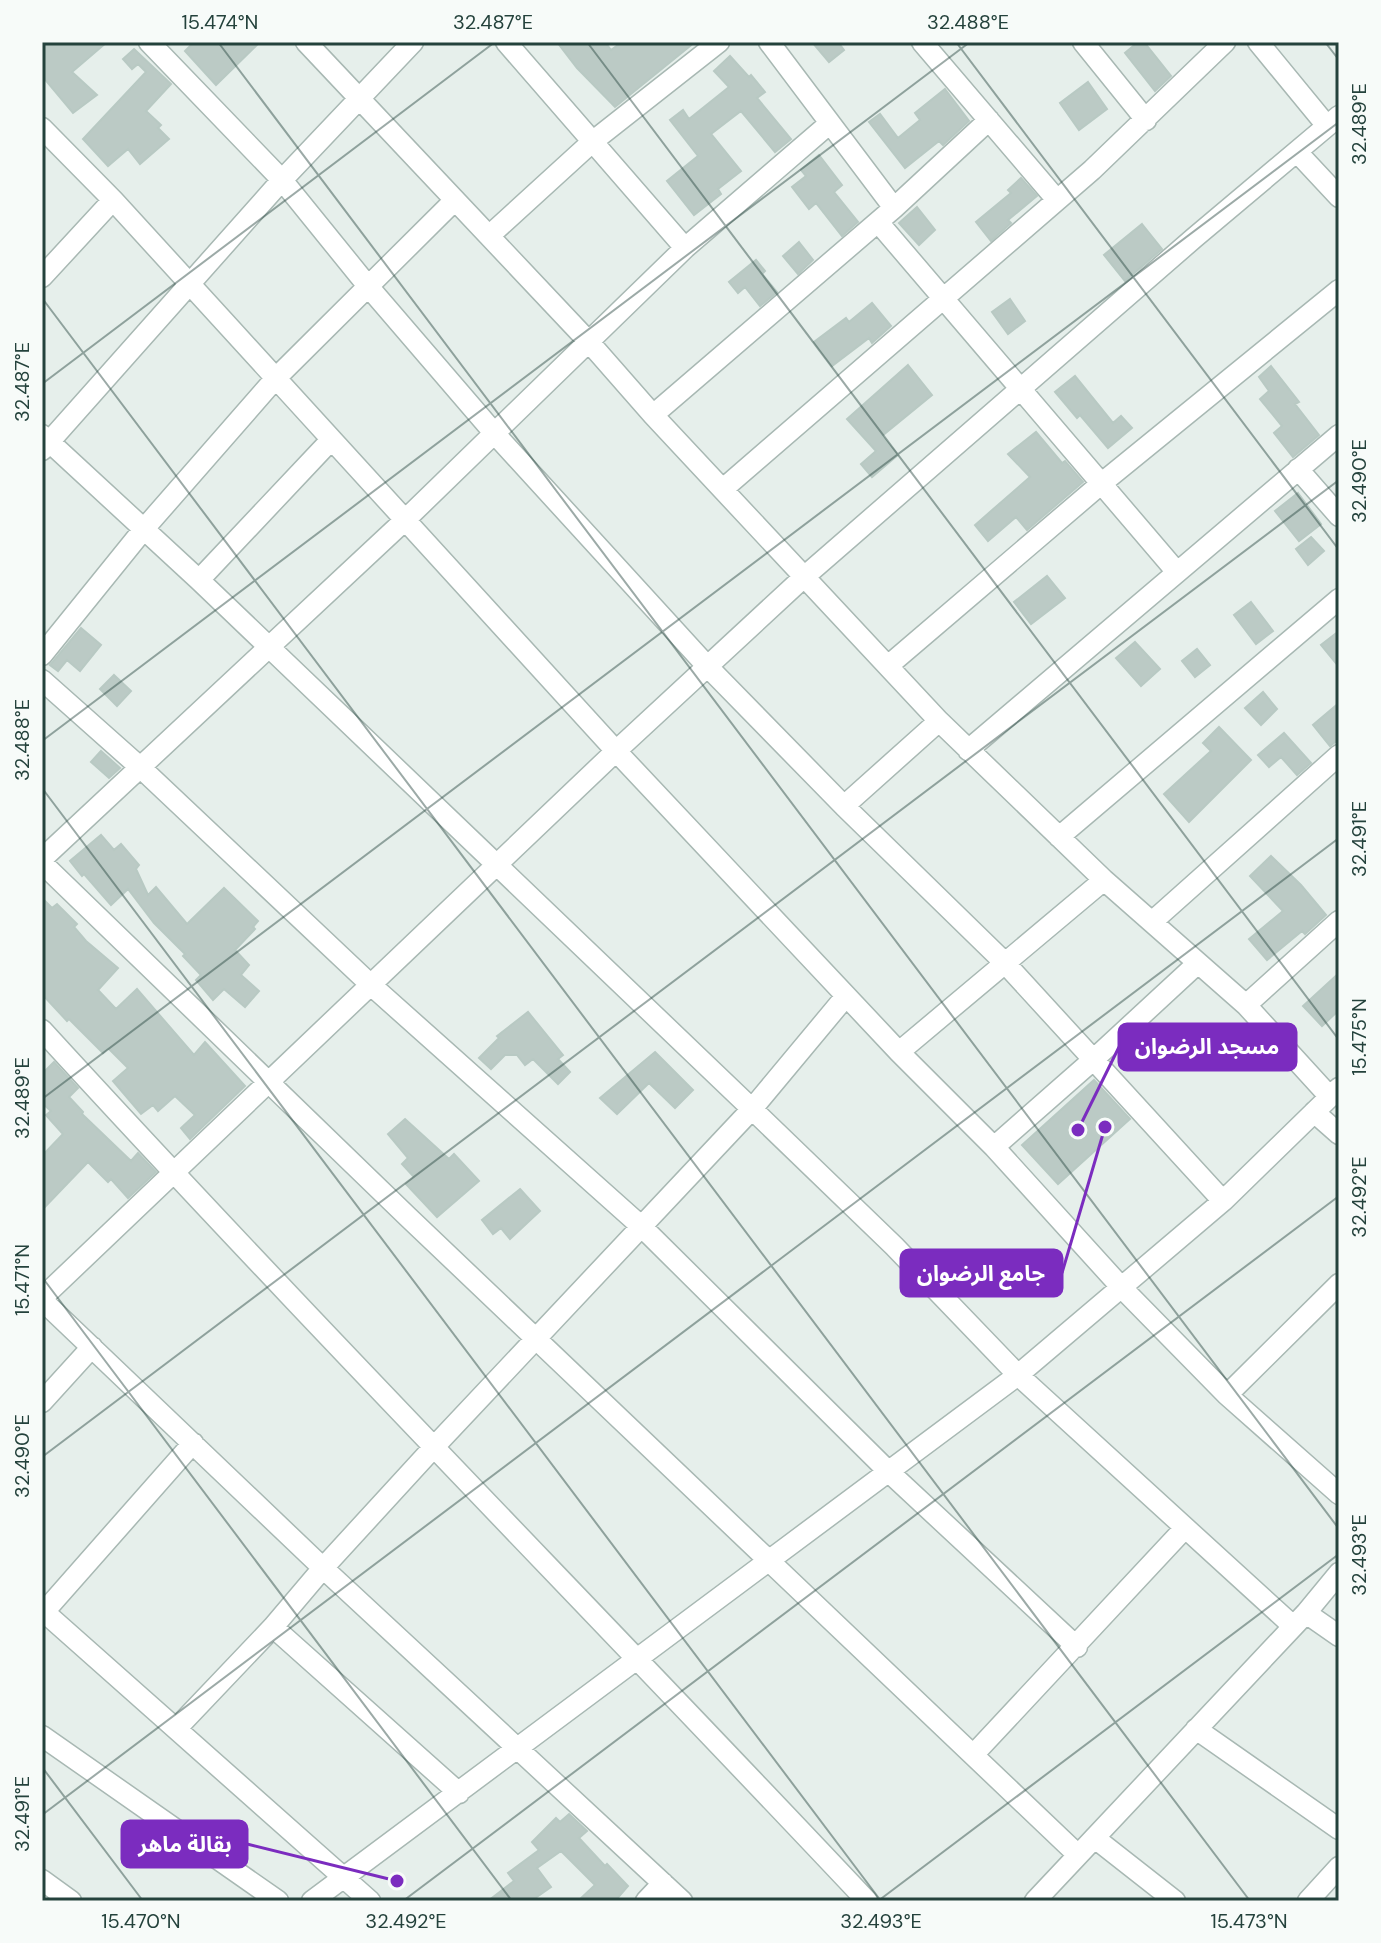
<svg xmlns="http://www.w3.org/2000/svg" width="1381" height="1943" viewBox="0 0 1381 1943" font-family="'DM Sans','Noto Sans Arabic',sans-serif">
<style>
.building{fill:#bbcac5;stroke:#b8c9c3;stroke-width:2}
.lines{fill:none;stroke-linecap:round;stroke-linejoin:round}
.street-casing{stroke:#a8b8b3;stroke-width:23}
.street{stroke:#fff;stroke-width:20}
.ticks{fill:none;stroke:#24423c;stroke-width:2;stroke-opacity:0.45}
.leader{fill:none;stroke:#7b2cbf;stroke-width:3}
.callout-dot{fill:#7b2cbf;stroke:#f7fbf9;stroke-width:3}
.callout{fill:#7b2cbf;stroke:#7b2cbf;stroke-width:3}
.callout-label{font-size:22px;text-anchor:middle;font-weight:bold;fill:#fff}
.neatline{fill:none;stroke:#24423c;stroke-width:3}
.ticks-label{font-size:20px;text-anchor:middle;fill:#24423c}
</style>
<rect width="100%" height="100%" fill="#e6efeb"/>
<path class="building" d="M46 42H107L72 72 97 95 73 113 42 76V46Z
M194 42H260L216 85 185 51Z
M557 42H605L611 50 622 42H695L615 107 577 68Z
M812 42H838L844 50 829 62Z
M1138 42H1144L1171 76 1155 91 1125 53Z
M134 49 171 84 146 111 161 125 158 128 169 139 140 164 128 149 108 166 83 139 146 72 138 64 132 69 123 59Z
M730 56 749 77 751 75 765 92 757 98 791 139 775 152 741 111 711 134 741 171 718 189 721 194 694 215 667 181 698 156 670 120 683 110 689 119 729 87 714 71Z
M1088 82 1107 109 1079 130 1060 103Z
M945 89 969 121 943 145 939 141 905 168 869 122 880 114 898 138 920 120 915 113Z
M819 155 842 185 834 192 858 222 842 236 816 203 809 209 792 187 806 176 801 170Z
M1021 178 1037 196 1008 220 1011 223 991 241 976 222 1011 193 1008 190Z
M917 207 935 230 919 245 899 223Z
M1142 224 1162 249 1125 281 1104 255Z
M799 242 813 260 798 274 783 256Z
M756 260 765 271 762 274 777 292 760 306 745 287 738 293 729 282Z
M1010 299 1025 321 1008 334 992 312Z
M872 303 891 326 872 343 869 338 832 366 814 342 846 318 849 322Z
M908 365 932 395 882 436 898 455 872 477 861 464 876 451 847 419Z
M1271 366 1299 402 1295 404 1319 435 1293 457 1274 433 1282 426 1260 399 1269 391 1259 377Z
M1075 376 1113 423 1121 416 1132 428 1108 448 1080 415 1077 418 1055 392Z
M1036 432 1062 463 1065 461 1083 482 1027 530 1016 517 988 541 975 525 1030 477 1008 454Z
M1298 493 1321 524 1299 541 1275 511Z
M1311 537 1324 551 1308 565 1296 549Z
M1047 576 1065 598 1031 624 1014 602Z
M1251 602 1273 631 1256 644 1234 615Z
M81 628 101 645 80 671 67 660 58 671 50 665Z
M1339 631V667L1321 645Z
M1135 642 1160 669 1141 686 1116 658Z
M1197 649 1210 665 1195 677 1182 661Z
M114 675 131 691 117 706 100 689Z
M1263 692 1277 709 1261 725 1245 708Z
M1339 703V739L1330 746 1313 725Z
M1219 727 1251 760 1189 822 1164 794 1211 751 1203 743Z
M1284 733 1311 763 1297 775 1281 757 1269 767 1258 755Z
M101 751 120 768 109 778 91 762Z
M101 835 114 850 121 844 139 865 136 869 148 895 156 887 187 924 224 888 258 921 253 927 255 929 235 950 249 965 241 975 259 991 245 1007 224 989 213 1000 196 980 201 975 183 956 185 954 154 923 128 889 111 905 84 874 82 876 70 861Z
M1271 856 1301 885 1326 915 1305 934 1302 931 1267 960 1249 939 1283 911 1250 876Z
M42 898 52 908 57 904 77 924 74 927 86 941 118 968 98 990 116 1009 137 989 194 1055 205 1042 245 1086 190 1139 181 1128 195 1115 175 1096 158 1111 153 1105 141 1114 113 1081 128 1068 108 1048 103 1053 69 1019 67 1021 42 994Z
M1339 973V1010L1322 1026 1303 1006Z
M528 1012 563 1055 558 1059 570 1072 558 1084 533 1059 525 1065 517 1055H505L491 1069 479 1058 499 1038 497 1036Z
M655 1052 693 1090 675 1108 649 1083 617 1114 600 1098Z
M54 1062 78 1088 69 1097 83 1112 82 1114 131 1161 138 1153 156 1172 128 1198 111 1179 108 1182 88 1162 42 1210V1156L63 1134 46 1115 51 1111 42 1103V1074Z
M1094 1080 1130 1119 1058 1184 1022 1145Z
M405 1119 449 1159 454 1154 479 1181 437 1217 406 1184 414 1177 402 1164 408 1158 388 1134Z
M520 1189 540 1211 510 1239 501 1228 493 1234 482 1220Z
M569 1814 587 1831 579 1838 605 1866 607 1864 628 1886 615 1901H578L595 1885 561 1851 537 1868 551 1887 531 1901H488L514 1881 508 1873 539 1850 532 1842 556 1818 560 1822Z"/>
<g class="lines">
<defs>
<path id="street" d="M149 42 282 180 367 285 495 434 707 666 844 806 1004 962 1223 1201
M306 42 589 342 653 415 939 721 1104 880 1246 1005 1330 1097
M506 42 685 248
M769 42 894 208
M922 42 1057 200
M1083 42 1146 120
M1258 42 1327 126
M42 128 113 200 230 328 616 751 899 1052 994 1147 1122 1288 1227 1395 1339 1494
M1297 152 1339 197
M878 222 1176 571
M489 236 592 142 719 42
M42 277 113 200
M653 415 894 208 989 120
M42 435 199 580 752 1109 894 1246 1018 1375 1293 1626
M42 450 282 180 413 42
M1298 469 1339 516
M723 489 1092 170 1225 42
M199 580 331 440
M42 655 143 530 275 379 455 200
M889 665 1102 483 1339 290
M42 680 141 768 371 985 642 1227 889 1472 1077 1647
M968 750 1339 435
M844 806 939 721
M1059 837 1339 599
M42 859 404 521 685 248 829 124
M42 863 408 1217 1078 1855
M1153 921 1339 755
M1246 1005 1339 921
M42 1030C312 1325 593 1610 867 1901
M899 1052 1104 880
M1314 1112 1339 1134
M994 1147 1093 1060 1198 963
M42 1298 616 751 804 577 1194 238 1339 116
M42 1300 323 1568 682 1901
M1227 1395 1339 1284
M42 1402 92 1347
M42 1610 370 1901
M44 1612 193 1443
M1306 1613 1339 1636
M273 1627 459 1793
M176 1729 273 1627 323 1568 433 1448 752 1109 846 996
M1196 1729 1339 1829
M42 1736 278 1901
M974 1754 1185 1528
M1096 1839 1175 1901
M42 1880 71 1901
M312 1901 1018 1375 1223 1201 1339 1088
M646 1901 663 1883
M1035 1901 1306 1613 1339 1573
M1308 1901 1339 1867"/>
</defs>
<use href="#street" class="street-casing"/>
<use href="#street" class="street"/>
</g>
<path class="ticks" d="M218 42 1339 1529M587 42 1339 1040M956 42 1339 550M1325 42 1339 60M42 298 1250 1901M42 384 495 42M42 741 970 42M42 788 881 1901M42 1099 1339 122M42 1277 512 1901M42 1457 1339 480M42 1767 143 1901M42 1815 1339 838M403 1901 1339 1196M878 1901 1339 1554"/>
<path class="leader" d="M1078 1130L1119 1047M1105 1127L1062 1273M397 1881L247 1844"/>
<g class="callout-dot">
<circle cx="1078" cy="1130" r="8"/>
<circle cx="1105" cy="1127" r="8"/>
<circle cx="397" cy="1881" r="8"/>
</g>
<g class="callout">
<rect x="1119" y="1024" width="177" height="46" rx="8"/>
<rect x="901" y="1250" width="161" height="46" rx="8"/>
<rect x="122" y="1821" width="125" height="46" rx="8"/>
</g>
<g class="callout-label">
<text x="1207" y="1054">مسجد الرضوان</text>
<text x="981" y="1281">جامع الرضوان</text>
<text x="185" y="1852">بقالة ماهر</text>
</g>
<rect width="1381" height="1943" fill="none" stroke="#f7fbf9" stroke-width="88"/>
<rect x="44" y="44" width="1293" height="1855" class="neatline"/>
<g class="ticks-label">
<text x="220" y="29">15.474°N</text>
<text x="493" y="29">32.487°E</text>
<text x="968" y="29">32.488°E</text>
<text transform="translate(1359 124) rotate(-90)" y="7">32.489°E</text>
<text transform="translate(22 382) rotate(-90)" y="7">32.487°E</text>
<text transform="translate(1359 481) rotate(-90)" y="7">32.490°E</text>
<text transform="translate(22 740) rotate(-90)" y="7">32.488°E</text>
<text transform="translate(1359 839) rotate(-90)" y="7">32.491°E</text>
<text transform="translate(1359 1037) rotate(-90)" y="7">15.475°N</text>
<text transform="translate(22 1098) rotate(-90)" y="7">32.489°E</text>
<text transform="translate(1359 1197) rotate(-90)" y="7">32.492°E</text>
<text transform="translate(22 1280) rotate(-90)" y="7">15.471°N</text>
<text transform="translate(22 1456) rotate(-90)" y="7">32.490°E</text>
<text transform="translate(1359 1555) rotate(-90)" y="7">32.493°E</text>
<text transform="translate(22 1814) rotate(-90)" y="7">32.491°E</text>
<text x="141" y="1928">15.470°N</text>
<text x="406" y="1928">32.492°E</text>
<text x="881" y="1928">32.493°E</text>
<text x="1249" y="1928">15.473°N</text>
</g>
</svg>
